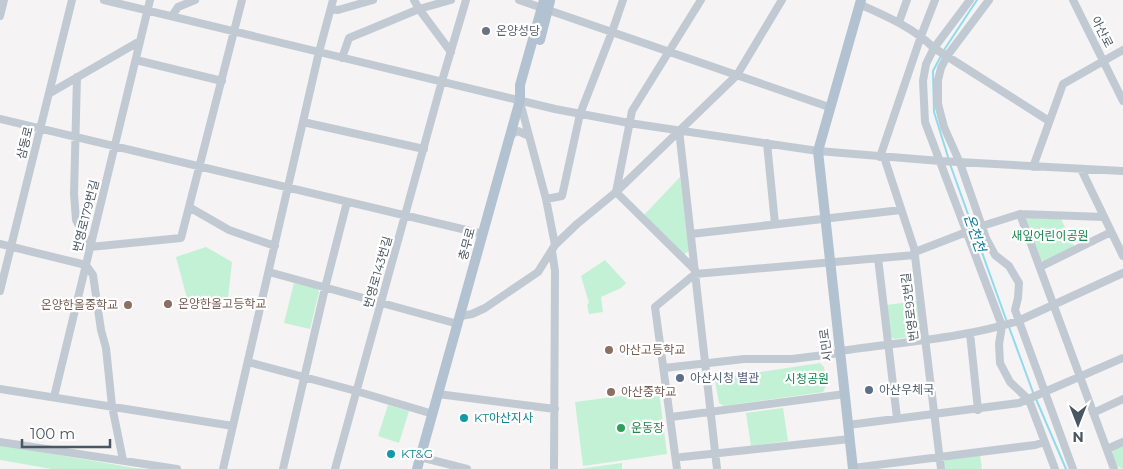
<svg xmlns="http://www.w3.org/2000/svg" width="1123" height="469" viewBox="0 0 1123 469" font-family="Montserrat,'Noto Sans KR',sans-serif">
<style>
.green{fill:#c3f1d5}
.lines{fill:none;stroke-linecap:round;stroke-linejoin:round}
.stream{stroke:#90daee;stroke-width:2}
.minor{stroke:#c1cad2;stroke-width:8}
.major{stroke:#b3c2d1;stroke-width:10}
.worship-dot{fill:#6b7280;stroke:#fff;stroke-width:2}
.education-dot{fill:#8d6e63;stroke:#fff;stroke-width:2}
.service-dot{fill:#5c6f8a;stroke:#fff;stroke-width:2}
.culture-dot{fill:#0f9aa8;stroke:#fff;stroke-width:2}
.leisure-dot{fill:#2e9e5b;stroke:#fff;stroke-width:2}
.labels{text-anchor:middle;stroke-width:4.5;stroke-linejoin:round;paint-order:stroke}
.worship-label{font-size:12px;fill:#5b616d;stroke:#fff;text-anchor:start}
.street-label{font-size:12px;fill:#4a5661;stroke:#fff}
.park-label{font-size:12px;fill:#17864f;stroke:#fff}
.education-label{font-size:12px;fill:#785e54;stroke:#fff;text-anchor:start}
.service-label{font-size:12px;fill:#4e5e75;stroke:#fff;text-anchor:start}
.culture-label{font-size:12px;fill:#0d838f;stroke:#fff;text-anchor:start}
.leisure-label{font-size:12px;fill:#27864d;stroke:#fff;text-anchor:start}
.water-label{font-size:14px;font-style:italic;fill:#0c7c9b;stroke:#fff}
</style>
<rect width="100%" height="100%" fill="#f5f3f3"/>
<path class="green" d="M680 177 689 251 683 255 644 215Z
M1026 216 1060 217 1075 248 1045 262 1041 260 1024 219Z
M206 247 232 262 227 308 189 306 176 257Z
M605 260 626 283 621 288 601 297 603 312 589 314 587 304 589 303 581 276Z
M294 283 318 289 319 292 310 329 284 323Z
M918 301 922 332 920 336 894 339 890 336 886 305Z
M820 363 824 367 826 386 823 392 724 406 719 403 715 381 720 378Z
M659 391 667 454 583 466 575 402Z
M388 405 409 411 399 443 378 436Z
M783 408 788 441 751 446 746 413Z
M1123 444V469C1115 467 1114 459 1112 453L1113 449Z
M0 445 135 468 149 469H52L0 460Z
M980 455 982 469H944V462L945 459Z
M622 463V469H579Z"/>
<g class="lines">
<path class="stream" d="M944 50 977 0
M942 54 933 71 934 112 949 160
M950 164 973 228
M975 233 1007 322
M1009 327 1034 395
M1036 399 1066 469"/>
<path class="minor" d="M104 0 555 109 629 123 818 151 940 161 1123 171
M414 0 419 9 451 52
M519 0 829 107
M970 0 934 48 926 64 923 81 925 122 1002 326 999 344 1000 363 1010 382 1029 400 1055 469
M989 0 947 56 941 68 938 80V104L944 127 960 163 986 238 995 255 1009 266 1019 283 1018 298 1015 310 1073 469
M1073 0 1123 101
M859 4C886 16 912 27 934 48L1049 121
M331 9 338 10 373 0
M0 16 4 0
M172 16 178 7 195 0
M899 22 907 0
M342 58 349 38 419 9 451 0
M136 60 222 81
M77 77 74 194 76 220 90 247 181 238 242 0
M50 93 140 41
M520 102 546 199 555 245
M0 119 483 234
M303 122 424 149
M679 130 717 469
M510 138 512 134 518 131 529 136
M767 143 775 224
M880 157 921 36 935 0
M884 157 914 248 941 469
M1033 167 1063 84 1123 50
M1081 169 1123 256
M616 192 632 111 701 0
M616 192 695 270
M546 199 562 196 580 114 612 32 623 0
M189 207 229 230 275 246
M1020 214 1114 469
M691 234 901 210
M0 244 86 265
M552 251 555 271 554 469
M915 252 982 226 1020 214 1104 217
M878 258 897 418
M86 265 93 275 101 330 106 348 112 406 123 460
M1040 267 1111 232
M269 272 458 324
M0 291 72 0
M461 316 472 314 485 308 538 272 555 245 577 224 616 192 737 75 782 0
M970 333 978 410
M840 351C899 342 960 339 1018 321L1123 273
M248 362 356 391 433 414
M664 368 744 359H792L840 353
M0 389 233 426
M438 394 555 409
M54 397 150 0
M1093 413 1123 399
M671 417 845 394
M848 425 1019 403 1123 358
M0 442 177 469
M1107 449 1123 442
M420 457 467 469
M682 457 850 439
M853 468 1035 445 1045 442
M223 469 319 52 333 0
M283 469 325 288 347 202
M335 469 442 81 466 0
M677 469 655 307 695 274 915 255"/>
<path class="major" d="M540 40 550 1
M417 469 520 100V85L544 0
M853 469 818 151 861 0"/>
</g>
<circle class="worship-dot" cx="486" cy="31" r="5"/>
<g class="education-dot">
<circle cx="168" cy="304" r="5"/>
<circle cx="128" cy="305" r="5"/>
<circle cx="609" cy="350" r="5"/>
<circle cx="611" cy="392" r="5"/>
</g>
<g class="service-dot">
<circle cx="680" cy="378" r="5"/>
<circle cx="869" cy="390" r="5"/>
</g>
<g class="culture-dot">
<circle cx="464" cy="418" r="5"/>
<circle cx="391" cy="454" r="5"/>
</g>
<circle class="leisure-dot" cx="621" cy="428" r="5"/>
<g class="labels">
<g class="worship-label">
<text x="496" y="35">온양성당</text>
</g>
<g class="street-label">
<text transform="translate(1102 32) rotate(63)" y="4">아산로</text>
<text transform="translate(25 143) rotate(-76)" y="4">삼동로</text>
<text transform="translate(86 216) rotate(-76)" y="4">번영로179번길</text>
<text transform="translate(467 244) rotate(-75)" y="4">충무로</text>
<text transform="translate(378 272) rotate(-74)" y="4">번영로143번길</text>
<text transform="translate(910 307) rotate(-97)" y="4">번영로93번길</text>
<text transform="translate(826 345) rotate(-97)" y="4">시민로</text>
</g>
<g class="park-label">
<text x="1050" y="240">새잎어린이공원</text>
<text x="807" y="383">시청공원</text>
</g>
<g class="education-label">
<text x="178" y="308">온양한올고등학교</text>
<text x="118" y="309" text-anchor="end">온양한올중학교</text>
<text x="619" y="354">아산고등학교</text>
<text x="621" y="396">아산중학교</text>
</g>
<g class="service-label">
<text x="690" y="382">아산시청 별관</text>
<text x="879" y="394">아산우체국</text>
</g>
<g class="culture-label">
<text x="474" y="422">KT아산지사</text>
<text x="401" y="458">KT&amp;G</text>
</g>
<g class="leisure-label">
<text x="631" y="432">운동장</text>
</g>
<g class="water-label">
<text transform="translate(975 233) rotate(71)" y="5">온천천</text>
</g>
</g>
<g transform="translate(1078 424) rotate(180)" stroke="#ffffff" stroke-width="4" paint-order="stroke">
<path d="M0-4L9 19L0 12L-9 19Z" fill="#4a5661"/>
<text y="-8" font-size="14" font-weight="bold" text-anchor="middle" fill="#4a5661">N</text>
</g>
<path d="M22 439v8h88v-8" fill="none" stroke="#4a5661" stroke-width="2.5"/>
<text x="30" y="439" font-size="15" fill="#4a5661" stroke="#ffffff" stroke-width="4" paint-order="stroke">100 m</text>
</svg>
